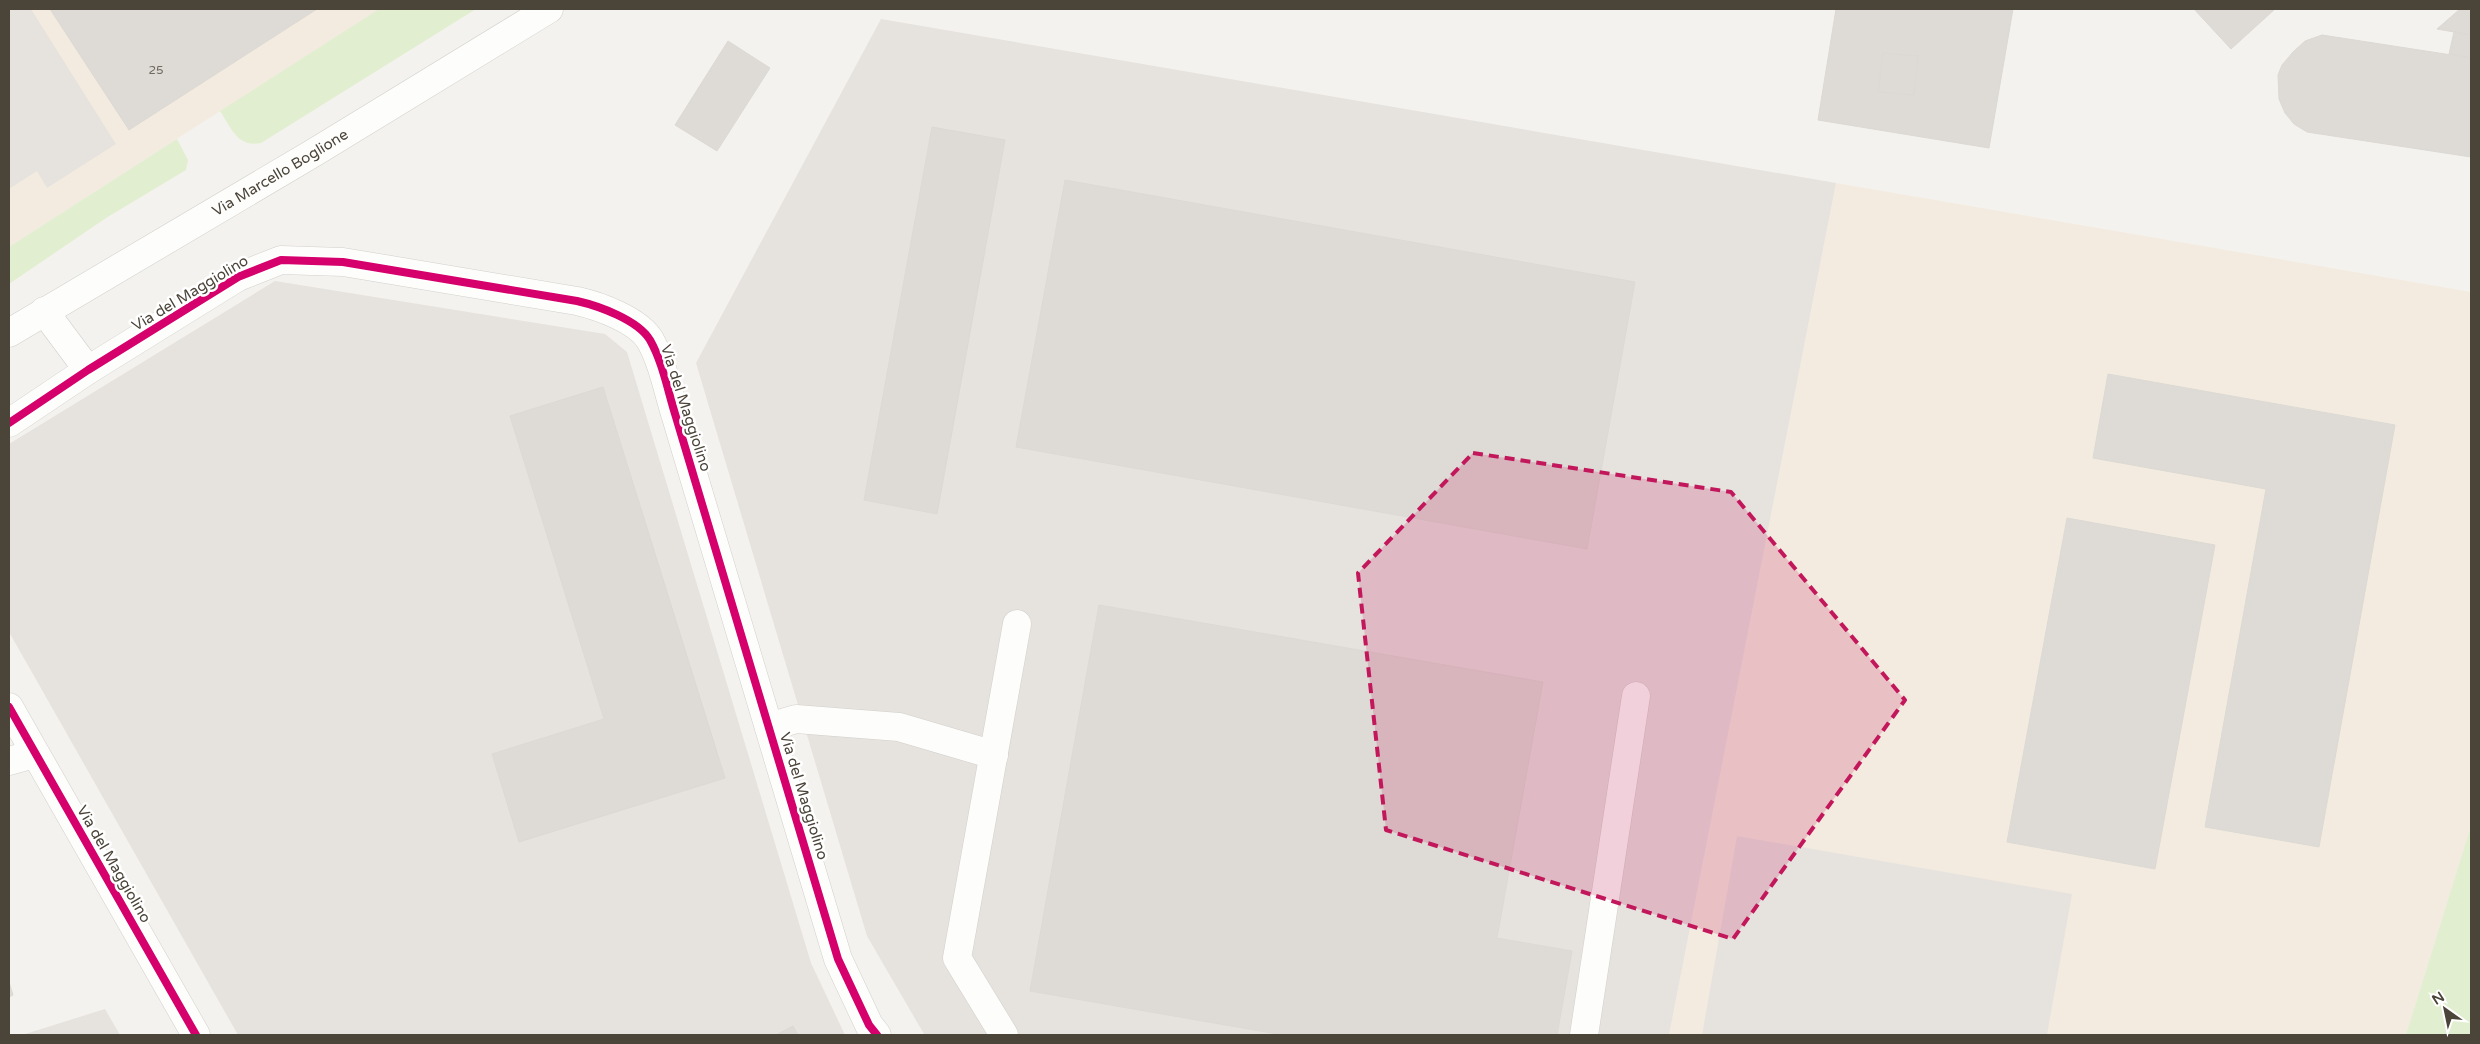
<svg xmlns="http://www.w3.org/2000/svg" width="2480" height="1044" viewBox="0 0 2480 1044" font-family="'Varela Round',sans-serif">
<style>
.commercial{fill:#f3ebdf}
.industrial{fill:#e6e2de}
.green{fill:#e1eecf}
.parking{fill:#e6e3df}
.building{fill:#dedbd6;stroke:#dcd9d4}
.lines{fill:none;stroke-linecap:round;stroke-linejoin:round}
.minor-casing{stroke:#d2d0cb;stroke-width:29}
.minor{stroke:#fdfdfc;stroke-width:28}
.cycleway-casing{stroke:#fff;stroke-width:11}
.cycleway{stroke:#d6006c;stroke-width:8}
.marked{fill:#c2185b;fill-opacity:0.2;stroke:#c2185b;stroke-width:4;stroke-dasharray:10 6;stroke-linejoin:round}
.labels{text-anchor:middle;stroke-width:5;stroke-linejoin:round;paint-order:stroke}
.number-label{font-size:12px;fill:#706a61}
.street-label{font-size:15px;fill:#4b4439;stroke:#fff}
</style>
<rect width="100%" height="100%" fill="#f4f2ee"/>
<path class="commercial" d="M9 9H379L9 247Z
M1836 183 2471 292V826L2406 1035H1669Z"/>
<path class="industrial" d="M881 19 1836 183 1669 1035 924 1034 867 936 696 363Z
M275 281 605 334 627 352 811 963 845 1035H238L9 632V444Z
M105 1009 120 1035H22Z"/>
<path class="green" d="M379 9H476L261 143C238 148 231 128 220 111Z
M177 139 188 160 186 170 106 218 9 284V247Z
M2471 826V1035H2406Z"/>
<path class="parking" d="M9 9H31L116 144 47 188 37 171 9 189Z
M1737 836 2072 894 2047 1035H1702Z"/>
<path class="building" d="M50 9H317L129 130Z
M1836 9H2013L1989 148 1818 120Z
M2194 9H2275L2231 49Z
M2460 9H2471V35L2437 29Z
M2454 32 2471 35V58L2449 54Z
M2322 35 2471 58V157L2307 132 2294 124 2285 113 2279 99 2278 75 2282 65 2293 52 2305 41Z
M728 41 770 68 717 151 675 125Z
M1883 53 1918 56 1914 95 1878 92Z
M932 127 1005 140 937 514 864 500Z
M1065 180 1635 282 1587 549 1016 447Z
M2108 374 2395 425 2319 847 2205 827 2266 489 2093 458Z
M603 387 725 778 519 842 492 754 604 719 510 416Z
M2067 518 2215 545 2155 869 2007 842Z
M1099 605 1543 682 1497 938 1572 951 1557 1035H1283L1030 991Z
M9 982 13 995 9 997Z
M793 1026 798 1035H776Z"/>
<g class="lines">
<defs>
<g id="minor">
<path d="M44 311 88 370"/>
<path id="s1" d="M9 333 315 152 549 9"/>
<path d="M9 423 88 370 238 277 281 260 343 262 577 301C599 306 638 320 650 340 663 363 668 392 676 417L838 959 869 1025 877 1035"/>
<path d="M9 707 196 1035"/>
<path d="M769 727 796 719 899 727 994 755"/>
<path d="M9 761 34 754"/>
<path d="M1004 1035 957 958 1017 624"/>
<path d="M1584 1035 1636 696"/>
</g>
</defs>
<use href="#minor" class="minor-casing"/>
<use href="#minor" class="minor"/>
<defs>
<path id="cycleway" d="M9 423 88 370 238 277 281 260 343 262 577 301C599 306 638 320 650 340 663 363 668 392 676 417L838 959 869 1025 877 1035
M9 707 196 1035"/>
</defs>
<use href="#cycleway" class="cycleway-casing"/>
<use href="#cycleway" class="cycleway"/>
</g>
<path class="marked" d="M1473 453 1731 492 1905 700 1733 939 1386 830 1358 573Z"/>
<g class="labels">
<g class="number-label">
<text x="156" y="74">25</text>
</g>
<g class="street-label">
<text dy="5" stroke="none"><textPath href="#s1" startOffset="315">Via Marcello Boglione</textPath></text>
<text transform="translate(190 293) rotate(-31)" y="5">Via del Maggiolino</text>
<text transform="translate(686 408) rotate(72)" y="5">Via del Maggiolino</text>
<text transform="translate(804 796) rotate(73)" y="5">Via del Maggiolino</text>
<text transform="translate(114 864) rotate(60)" y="5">Via del Maggiolino</text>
</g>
</g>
<rect width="2480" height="1044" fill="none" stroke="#4b4439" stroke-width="20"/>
<g transform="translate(2445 1009) rotate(327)" stroke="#ffffff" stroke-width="4" paint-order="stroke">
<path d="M0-4L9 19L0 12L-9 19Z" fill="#4b4439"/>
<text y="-8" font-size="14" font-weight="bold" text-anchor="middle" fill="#4b4439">N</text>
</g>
</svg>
